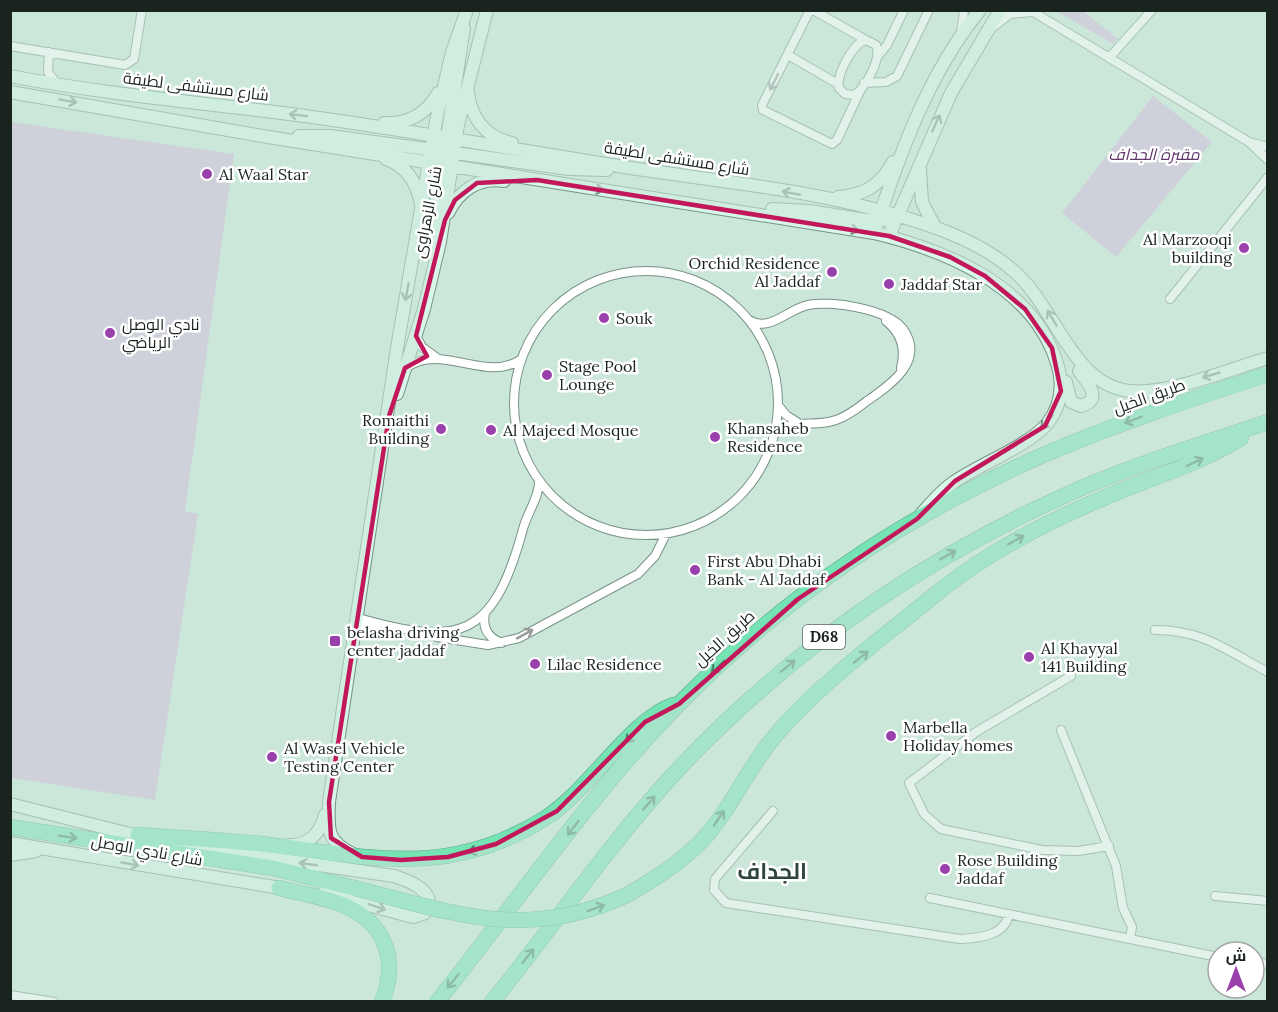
<svg xmlns="http://www.w3.org/2000/svg" width="1278" height="1012" viewBox="0 0 1278 1012" font-family="Lora,Cairo,serif">
<style>
.green{fill:#d6b5dc}
.lines{fill:none;stroke-linecap:round;stroke-linejoin:round}
.street-casing{stroke:#799286;stroke-width:10}
.secondary-casing{stroke:#799286;stroke-width:14}
.highway-casing{stroke:#56a080;stroke-width:16}
.street{stroke:#fff;stroke-width:8}
.secondary{stroke:#d6f7e9;stroke-width:12}
.highway{stroke:#76e3b5;stroke-width:15}
.highway-bridge-casing{stroke:#56a080;stroke-width:16;stroke-linecap:butt}
.highway-bridge{stroke:#76e3b5;stroke-width:15}
.oneway{stroke:#989c9a}
.oneway2{stroke:#81988e}
.oneway3{stroke:#48846a}
.marked{fill:none;stroke:#c2185b;stroke-width:4.5;stroke-linejoin:round}
.poi-dot{fill:#9a40ac;stroke:#fff;stroke-width:2}
.labels{text-anchor:middle;stroke-width:5;stroke-linejoin:round;paint-order:stroke}
.shield{fill:#fff;stroke:#5f6662;stroke-width:1.5}
.shield-label{font-size:15px;font-weight:bold;fill:#1a241f}
.street-label{font-size:16px;fill:#1a241f;stroke:#fff}
.park-label{font-size:16px;font-style:italic;fill:#61366a;stroke:#fff}
.poi-label{font-size:16px;fill:#1a241f;stroke:#fff;text-anchor:start}
.district-label{font-size:22px;font-weight:bold;fill:#2f463c;stroke:#fff}
</style>
<rect width="100%" height="100%" fill="#cbe7d9"/>
<path class="green" d="M1056 11H1083L1118 39 1113 44Z
M1153 96 1212 142 1116 257 1062 213Z
M11 122 234 154 185 511 198 514 155 800 11 778Z"/>
<g class="lines">
<defs>
<path id="street" d="M810 10 762 105 763 110 832 144 837 140 861 89
M813 10 866 40
M1030 10 1249 142 1268 160
M992 28 1010 14 1032 12
M961 34 964 10
M866 40 876 45C882 58 866 88 854 95L845 94 839 88C836 75 853 43 866 40Z
M10 46 125 65 134 59 142 10
M49 52 48 72 57 84
M788 55 838 84
M878 56 887 45 904 10
M1109 58 1152 10
M864 83 886 82 897 76 929 10
M1252 143 1268 147
M514 403a132 132 0 1 1 264 0a132 132 0 1 1-264 0Z
M1170 299 1268 177
M749 320C769 333 788 309 808 305 830 300 888 309 903 329 926 361 890 385 867 401 858 408 848 416 836 420 815 428 794 417 775 433
M886 321C901 333 906 349 901 368
M416 336 422 347 437 358
M406 368C441 342 485 383 520 360
M778 405 786 415 797 422
M485 613C482 628 488 638 502 643
M355 617C459 647 493 640 523 529 527 513 539 498 539 482
M354 626 387 628
M1155 630C1204 630 1227 651 1268 672
M437 637 488 645 519 638 638 574 655 556 666 534
M1071 676 976 732 909 783 924 814 941 829 1042 850 1078 851 1109 846
M1061 730 1116 866 1123 908 1132 927 1130 939
M773 811 715 879 714 890 726 903 960 939C979 938 1005 936 1009 914
M1215 896 1268 901
M930 898 1218 957
M1254 962 1268 964
M10 995 54 1002"/>
<path id="secondary" d="M10 76C108 95 207 103 305 116 414 131 522 151 631 168 722 182 815 190 903 217 943 229 986 245 1017 274 1056 310 1074 386 1130 391 1168 395 1230 369 1268 358
M10 92 268 137 874 233C945 250 1031 285 1056 360 1064 383 1062 405 1047 424 1028 446 980 464 954 482 942 490 932 502 922 513
M468 92C471 118 485 137 512 143
M384 123C408 124 426 115 438 93
M299 136H330L426 149 440 147
M446 144 464 28
M386 159C407 166 417 183 421 204
M430 162 443 154 455 153 569 169 607 170
M920 169 922 202 935 227
M838 197C865 195 881 185 893 162
M772 209 809 211 866 220H885
M448 213C459 191 478 177 504 181
M874 233C899 155 928 74 980 10
M889 236 951 93 1000 10
M435 247V212L442 157
M1066 382 1071 402 1081 406C1103 399 1088 383 1079 371
M397 394 424 309 440 242 458 125 487 10
M10 804 146 838
M10 843 286 889
M166 843 394 876C410 881 439 892 425 913L413 917 324 893
M290 845C310 845 320 833 325 815
M353 854C326 841 328 829 329 802L397 348 437 116 452 52 467 10
M10 855 36 851"/>
<path id="highway" d="M10 827 273 868 354 888
M138 835C179 838 220 840 261 844 368 856 445 880 544 819 589 791 628 722 673 705
M279 888C319 898 371 902 386 948 392 966 389 984 382 1002
M627 895C660 876 696 853 718 821 740 790 756 756 782 728 826 679 881 639 932 597 987 552 1048 521 1113 494 1156 476 1201 463 1241 438
M437 1002C517 902 590 794 680 703 783 598 907 515 1041 456 1115 424 1191 399 1268 374
M492 1002C553 927 607 847 672 776 781 658 912 566 1057 499 1125 467 1197 446 1268 422"/>
</defs>
<use href="#street" class="street-casing"/>
<use href="#secondary" class="secondary-casing"/>
<use href="#highway" class="highway-casing"/>
<use href="#street" class="street"/>
<use href="#secondary" class="secondary"/>
<use href="#highway" class="highway"/>
<defs>
<path id="highway-bridge" d="M354 888C455 913 525 942 627 895"/>
</defs>
<use href="#highway-bridge" class="highway-bridge-casing"/>
<use href="#highway-bridge" class="highway-bridge"/>
</g>
<defs><path id="oneway-shaft" d="M-6 0H5M1.5-3L5.5 0L1.5 3" fill="none" stroke-width="1.6" stroke-linecap="round" stroke-linejoin="round" transform="scale(1.5)"/></defs>
<g class="oneway">
<use href="#oneway-shaft" transform="translate(774 82) rotate(117)"/>
<use href="#oneway-shaft" transform="translate(525 634) rotate(-29)"/>
</g>
<g class="oneway2">
<use href="#oneway-shaft" transform="translate(68 101) rotate(10)"/>
<use href="#oneway-shaft" transform="translate(298 115) rotate(-173)"/>
<use href="#oneway-shaft" transform="translate(936 123) rotate(-65)"/>
<use href="#oneway-shaft" transform="translate(595 189) rotate(9)"/>
<use href="#oneway-shaft" transform="translate(791 193) rotate(-169)"/>
<use href="#oneway-shaft" transform="translate(850 229) rotate(10)"/>
<use href="#oneway-shaft" transform="translate(407 292) rotate(100)"/>
<use href="#oneway-shaft" transform="translate(1052 318) rotate(-121)"/>
<use href="#oneway-shaft" transform="translate(1211 375) rotate(164)"/>
<use href="#oneway-shaft" transform="translate(1047 422) rotate(130)"/>
<use href="#oneway-shaft" transform="translate(130 864) rotate(10)"/>
<use href="#oneway-shaft" transform="translate(308 864) rotate(-172)"/>
<use href="#oneway-shaft" transform="translate(377 907) rotate(19)"/>
</g>
<g class="oneway3">
<use href="#oneway-shaft" transform="translate(1133 420) rotate(159)"/>
<use href="#oneway-shaft" transform="translate(1195 462) rotate(-25)"/>
<use href="#oneway-shaft" transform="translate(1016 540) rotate(-29)"/>
<use href="#oneway-shaft" transform="translate(948 555) rotate(-29)"/>
<use href="#oneway-shaft" transform="translate(861 657) rotate(-38)"/>
<use href="#oneway-shaft" transform="translate(788 666) rotate(-39)"/>
<use href="#oneway-shaft" transform="translate(718 667) rotate(137)"/>
<use href="#oneway-shaft" transform="translate(632 736) rotate(134)"/>
<use href="#oneway-shaft" transform="translate(649 803) rotate(-49)"/>
<use href="#oneway-shaft" transform="translate(719 818) rotate(-56)"/>
<use href="#oneway-shaft" transform="translate(573 828) rotate(128)"/>
<use href="#oneway-shaft" transform="translate(68 837) rotate(9)"/>
<use href="#oneway-shaft" transform="translate(477 850) rotate(164)"/>
<use href="#oneway-shaft" transform="translate(596 908) rotate(-20)"/>
<use href="#oneway-shaft" transform="translate(528 956) rotate(-52)"/>
<use href="#oneway-shaft" transform="translate(453 981) rotate(129)"/>
</g>
<path d="M0 0H1278V1012H0ZM537 180 889 236 950 257 985 276 1025 309 1052 348 1061 391 1045 426 955 481 917 519 798 599 679 704 645 722 557 811 496 844 448 857 401 860 362 857 331 838 329 802 389 416 405 368 427 356 416 336 445 220 455 200 477 183Z" fill="#cbe7d9" fill-opacity=".55" fill-rule="evenodd"/>
<path class="marked" d="M537 180 889 236 950 257 985 276 1025 309 1052 348 1061 391 1045 426 955 481 917 519 798 599 679 704 645 722 557 811 496 844 448 857 401 860 362 857 331 838 329 802 389 416 405 368 427 356 416 336 445 220 455 200 477 183Z"/>
<g class="poi-dot">
<circle cx="207" cy="174" r="6"/>
<circle cx="1244" cy="248" r="6"/>
<circle cx="832" cy="272" r="6"/>
<circle cx="889" cy="284" r="6"/>
<circle cx="604" cy="318" r="6"/>
<circle cx="110" cy="333" r="6"/>
<circle cx="547" cy="375" r="6"/>
<circle cx="441" cy="429" r="6"/>
<circle cx="491" cy="430" r="6"/>
<circle cx="715" cy="437" r="6"/>
<circle cx="695" cy="570" r="6"/>
<rect x="329" y="635" width="12" height="12" rx="3"/>
<circle cx="1029" cy="657" r="6"/>
<circle cx="535" cy="664" r="6"/>
<circle cx="891" cy="736" r="6"/>
<circle cx="272" cy="757" r="6"/>
<circle cx="945" cy="869" r="6"/>
</g>
<g class="labels">
<rect class="shield" x="803" y="625" width="42" height="24" rx="4.5"/>
<g class="shield-label">
<text x="824" y="642">D68</text>
</g>
<g class="street-label">
<text transform="translate(196 86) rotate(7)" y="6">شارع مستشفى لطيفة</text>
<text transform="translate(677 158) rotate(9)" y="6">شارع مستشفى لطيفة</text>
<text transform="translate(427 212) rotate(-79)" y="6">شارع الزهراوى</text>
<text transform="translate(1149 396) rotate(-20)" y="6">طريق الخيل</text>
<text transform="translate(724 638) rotate(-42)" y="6">طريق الخيل</text>
<text transform="translate(147 850) rotate(10)" y="6">شارع نادي الوصل</text>
</g>
<g class="park-label">
<text x="1154" y="160">مقبرة الجداف</text>
</g>
<g class="poi-label">
<text x="219" y="180">Al Waal Star</text>
<text x="1232" y="245" text-anchor="end">Al Marzooqi<tspan x="1232" dy="18">building</tspan></text>
<text x="820" y="269" text-anchor="end">Orchid Residence<tspan x="820" dy="18">Al Jaddaf</tspan></text>
<text x="901" y="290">Jaddaf Star</text>
<text x="616" y="324">Souk</text>
<text x="122" y="330">نادي الوصل<tspan x="122" dy="18">الرياضي</tspan></text>
<text x="559" y="372">Stage Pool<tspan x="559" dy="18">Lounge</tspan></text>
<text x="429" y="426" text-anchor="end">Romaithi<tspan x="429" dy="18">Building</tspan></text>
<text x="727" y="434">Khansaheb<tspan x="727" dy="18">Residence</tspan></text>
<text x="503" y="436">Al Majeed Mosque</text>
<text x="707" y="567">First Abu Dhabi<tspan x="707" dy="18">Bank - Al Jaddaf</tspan></text>
<text x="347" y="638">belasha driving<tspan x="347" dy="18">center jaddaf</tspan></text>
<text x="1041" y="654">Al Khayyal<tspan x="1041" dy="18">141 Building</tspan></text>
<text x="547" y="670">Lilac Residence</text>
<text x="903" y="733">Marbella<tspan x="903" dy="18">Holiday homes</tspan></text>
<text x="284" y="754">Al Wasel Vehicle<tspan x="284" dy="18">Testing Center</tspan></text>
<text x="957" y="866">Rose Building<tspan x="957" dy="18">Jaddaf</tspan></text>
</g>
<g class="district-label">
<text x="772" y="879">الجداف</text>
</g>
</g>
<rect width="1278" height="1012" fill="none" stroke="#1a241f" stroke-width="24"/>
<g transform="translate(1236 970)"><circle r="28" fill="#ffffff" stroke="#a3a7a5" stroke-width="1.5"/>
<path d="M0-4.5L10 22L0 15L-10 22Z" fill="#9a40ac"/>
<text y="-9" font-size="16" font-weight="bold" text-anchor="middle" fill="#1a241f">ش</text>
</g>
</svg>
